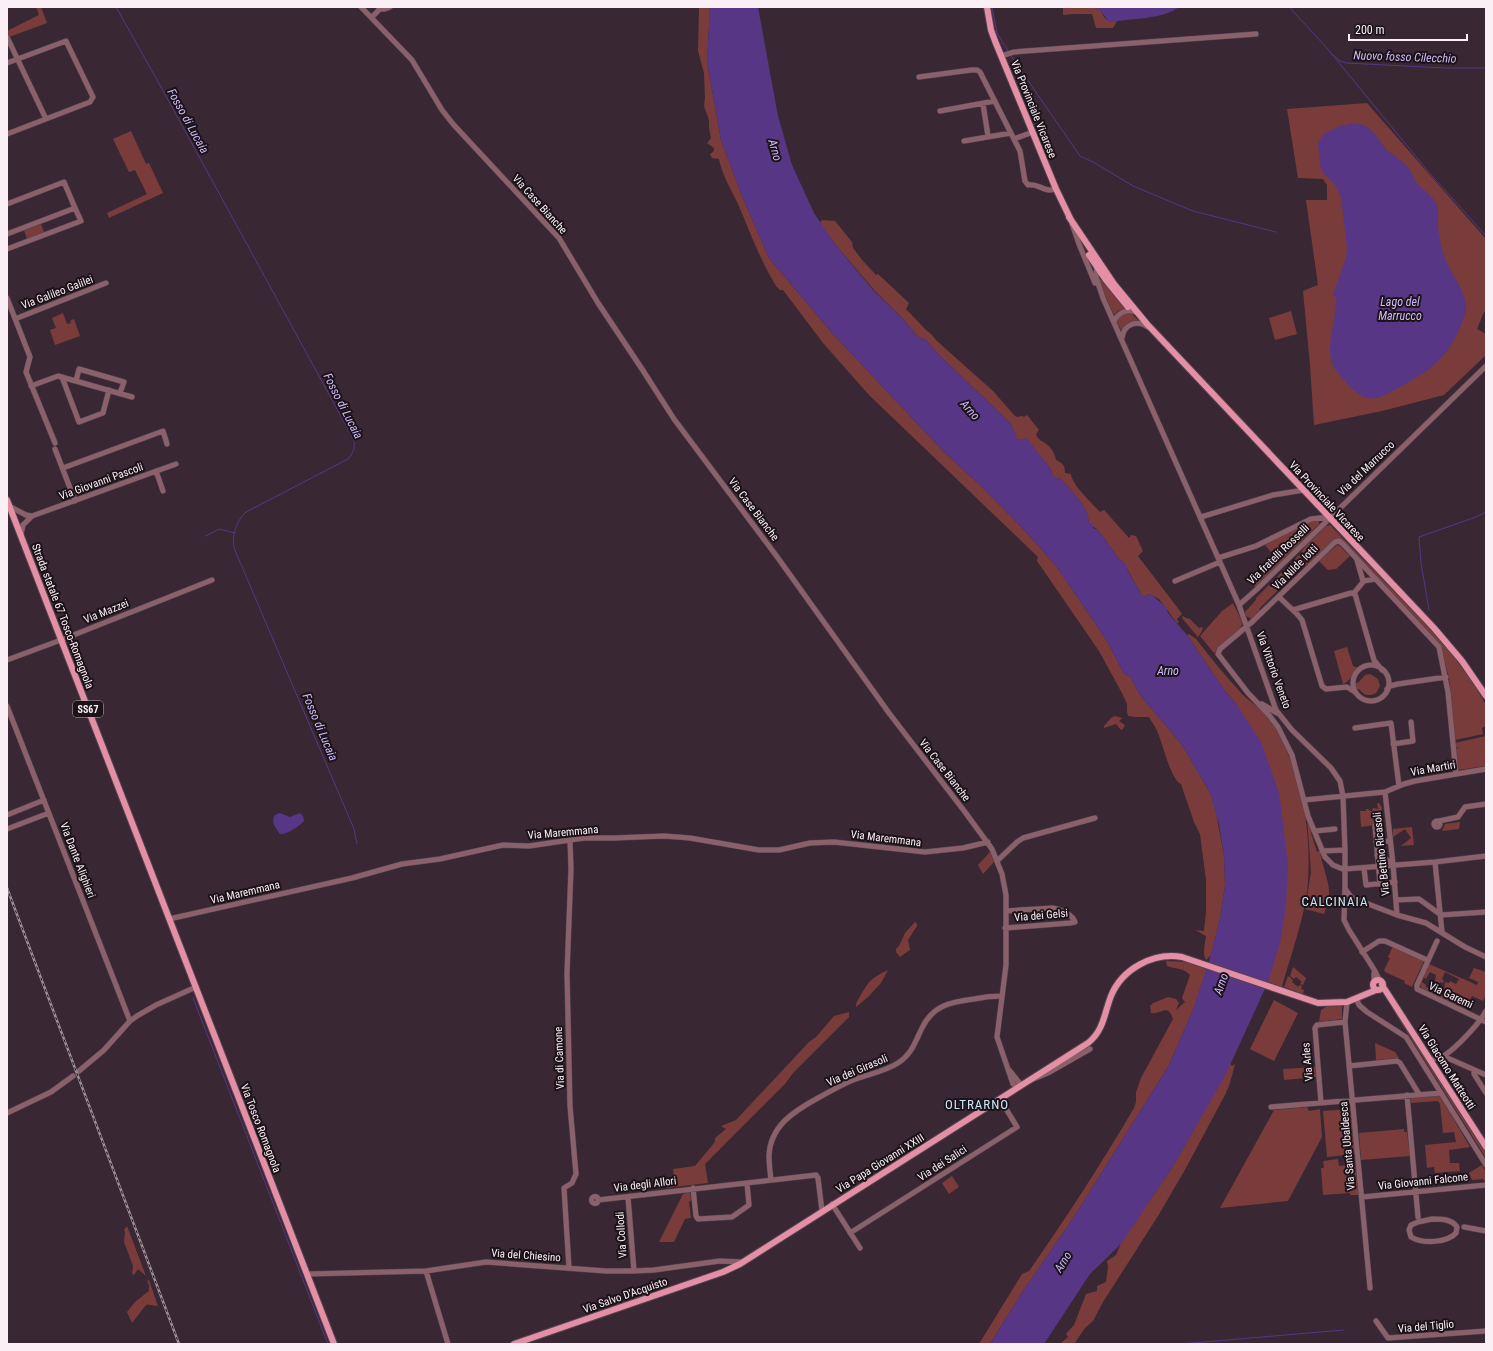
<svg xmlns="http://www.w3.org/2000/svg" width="1493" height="1351" viewBox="0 0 1493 1351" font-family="'Roboto Condensed',sans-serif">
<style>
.green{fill:#793c3b}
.water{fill:#573685}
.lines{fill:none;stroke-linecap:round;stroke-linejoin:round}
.stream{stroke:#573685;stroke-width:1}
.minor-casing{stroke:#54444e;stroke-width:6}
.major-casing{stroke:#54444e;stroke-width:8}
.minor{stroke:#8a606b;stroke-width:5}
.major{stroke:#e58fa7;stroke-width:6}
.rail-casing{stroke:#9c8e97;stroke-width:2.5}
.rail{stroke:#1b1318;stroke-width:1;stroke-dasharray:3;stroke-linecap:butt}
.labels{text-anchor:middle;stroke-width:4;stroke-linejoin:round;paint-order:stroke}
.shield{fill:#1b1318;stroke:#b8adb3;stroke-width:1}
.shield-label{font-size:10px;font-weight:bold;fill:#fbeff6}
.street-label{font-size:11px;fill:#fbeff6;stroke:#1b1318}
.water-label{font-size:12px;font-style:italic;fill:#d0bafc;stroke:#1b1318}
.quarter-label{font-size:13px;letter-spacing:1px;fill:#cae6f9;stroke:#1b1318}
</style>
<rect width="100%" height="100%" fill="#392833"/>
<path class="green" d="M36 7H41L47 23 9 37 7 31 39 15Z
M699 7H710L707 62 721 140 742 196 769 258 833 334 944 452 981 486 1029 535 1057 567 1107 641 1123 672 1125 674 1130 676 1140 695 1183 746 1210 793 1215 807 1224 856 1225 885 1220 919 1211 955 1206 960C1202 953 1205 944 1206 936L1195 930 1204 931 1206 912V880L1200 834 1194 822 1181 784C1171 780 1163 745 1158 733 1156 728 1152 722 1149 717H1135L1128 716 1127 712V704L1122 693 1099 651 1037 561 1038 557 869 395 823 343 783 290H780L776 286C760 260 750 232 738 204 731 189 722 175 719 159L712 158 710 154 714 151V148L707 143 711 138 709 128V120L704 106 705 98 704 73 698 51Z
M1063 7C1073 7 1084 7 1095 8 1107 9 1098 23 1117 21L1113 28H1096L1092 14H1074L1063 15Z
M1367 103 1486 239V312H1484L1477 329 1486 334V355L1444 395 1382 411 1314 425 1310 365 1303 291 1318 285 1306 200H1327V185L1323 179 1298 178 1287 109Z
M131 131 146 164 149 163 163 193 109 218 107 213 147 194 135 170 129 172 113 139Z
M822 220 835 221 852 242 853 248 863 261 876 275 878 274 909 303 906 309 926 330 931 334 937 341 993 391 1014 415 1017 417 1022 416 1024 417 1027 415 1039 430 1036 434C1038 441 1043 441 1048 445 1052 449 1055 454 1056 460 1063 464 1065 464 1065 473L1071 474C1072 485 1091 502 1100 512L1104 510 1105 511 1129 538 1131 535 1136 536 1143 551 1138 556 1180 611 1182 614 1177 619 1179 623H1177L1159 599 1149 594 1144 597 1142 596 1124 563 1119 559 1098 530 1089 524C1088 506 1072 492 1061 479L1056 478 1053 476 1050 468 1026 439 1018 440 1016 438 1012 426 1004 417 940 356 926 340 918 337 903 319 874 290 835 244 820 223Z
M41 224 44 232 27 239 24 230Z
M1099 273 1126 308 1118 311 1114 315 1099 282Z
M1291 311 1297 334 1275 340 1269 318Z
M1130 312 1138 320 1128 323 1121 330 1116 320 1118 317Z
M63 313 67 324 71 323 70 321 74 319 80 336 55 345 50 330 56 328 52 318Z
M1312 520H1319V524L1256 587 1254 586 1255 580 1277 559 1265 545Z
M1330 525 1445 644 1475 686 1486 705V726L1482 728 1483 734 1455 740 1449 678 1441 646 1344 542 1334 540 1332 542 1304 568 1302 566 1259 609 1261 611 1252 619 1246 616 1245 612 1256 600V598L1298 556 1307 544 1321 531V529L1326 526Z
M1337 545 1340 546 1350 556 1336 569 1328 570 1319 561Z
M1233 603C1236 610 1241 617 1242 624 1242 631 1220 648 1214 653L1200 636 1222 611Z
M1183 616 1186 618 1190 619 1199 628 1202 627 1203 629 1198 637 1182 618Z
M1189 634 1196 639C1211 658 1226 677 1243 695 1252 704 1264 710 1272 721 1275 725 1277 731 1280 737 1303 780 1311 832 1308 881 1306 914 1291 954 1282 987L1268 982 1269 978 1237 705 1225 691 1187 635Z
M1347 647 1353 666 1358 668C1352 673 1350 682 1343 684L1334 651Z
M1370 674 1378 679 1380 686 1376 693C1369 697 1363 695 1359 689H1356L1354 684 1359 682 1365 675Z
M1115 716 1122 718 1119 721 1125 725 1123 729 1121 730 1116 724 1104 728V726L1111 718Z
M1486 736V766L1458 770 1455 749 1460 747 1455 748V743Z
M1377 803H1379L1382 808 1381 813 1383 824 1361 827 1360 811H1366V809H1368L1370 811H1372L1373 808 1378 809Z
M1307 818 1313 831 1311 833 1317 852 1320 850C1321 865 1330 880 1329 895 1329 901 1326 908 1324 914L1305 909 1311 872Z
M1460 822 1459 829 1442 831 1445 824Z
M1412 827 1414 845 1401 846 1411 838 1405 829 1393 837V829Z
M990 852 994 862 983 874 978 865Z
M915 922 917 924V926L908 940 910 950 900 957 896 952V949L899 946 905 933Z
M1393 946 1424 961 1412 987 1404 983 1405 981 1385 972 1384 970 1390 958 1388 957Z
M1166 961 1188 962 1207 969 1193 1010 1168 1067 1072 1220 1023 1291 990 1344H979L1022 1274 1029 1271C1066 1218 1101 1164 1134 1108L1136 1102V1092L1141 1078 1173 1019C1168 1003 1162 1014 1151 1013L1150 1006 1153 1003 1168 997 1176 999 1179 1003 1176 1010 1185 1002 1182 998 1190 975C1184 968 1175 969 1167 966Z
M1429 964 1477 985 1478 982 1469 978 1474 968 1486 972V995L1483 1001 1472 996 1466 1009 1421 988 1420 985 1421 981 1426 985V987L1443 994 1446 990 1444 989 1445 982 1449 983 1450 981 1456 984 1459 979 1445 972 1442 979 1444 981 1443 983 1440 982V983L1435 981 1436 975 1430 972 1426 979 1423 977Z
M1293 967 1306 978 1303 985 1300 984 1302 982 1296 977 1294 979 1290 976Z
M888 970 881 983 868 997 856 1007C856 1002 857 1002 859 998 869 982 869 979 888 970Z
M1288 976 1293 980 1292 982 1298 987 1299 985 1302 986 1301 989 1304 990 1303 994 1284 987Z
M1274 1000 1298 1013 1274 1061 1250 1049Z
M1342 1003V1019L1319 1022 1321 1010 1329 1005Z
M1397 1011 1486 1152V1158L1395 1013Z
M849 1012V1017L793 1073 785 1084 705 1164 708 1183 666 1188 674 1177 673 1169 695 1166 715 1142V1138L726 1129 721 1126 736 1120 809 1042 816 1037 834 1016Z
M1375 1043 1395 1052 1399 1058 1376 1060Z
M1230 1064 1232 1066 1235 1064 1230 1083 1226 1093 1186 1168 1158 1216 1103 1302 1093 1321 1085 1328 1074 1344H1060L1068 1337 1066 1334 1074 1325 1086 1294 1097 1291V1286L1106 1282 1108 1267 1107 1261 1116 1255 1121 1243 1175 1163Z
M1315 1067 1316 1077 1284 1080 1283 1069Z
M1439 1094 1470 1147 1449 1150 1450 1163H1459L1460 1171 1435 1173 1434 1167 1427 1168 1425 1145 1456 1142 1454 1132 1443 1133 1440 1104 1438 1101 1411 1103 1410 1097Z
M1307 1107 1309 1111 1320 1109 1322 1137 1288 1201 1220 1208 1274 1110Z
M1350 1109 1355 1154 1327 1157 1323 1111Z
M1404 1129V1132H1407L1410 1156 1361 1160 1359 1133Z
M1338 1159 1339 1166 1355 1164 1359 1195H1350V1193L1323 1195 1321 1168H1324L1323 1161Z
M1482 1165 1486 1172V1183L1483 1179 1472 1180 1469 1173Z
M952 1176 959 1187 949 1194 942 1183Z
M690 1192 691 1200 689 1202 691 1218 685 1219 674 1242H659L683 1194Z
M127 1226 146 1276 138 1269 134 1275 132 1274 133 1266 124 1242 125 1232 124 1230Z
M149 1280 158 1306C154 1306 150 1304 146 1305L132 1323 127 1312 136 1301 149 1291V1285L147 1281Z"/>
<path class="water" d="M710 7H758L778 116 792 165 814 213 835 244 873 290 903 319 918 337 926 340 940 356 1004 417 1012 426 1018 440 1026 438 1050 468 1053 476 1056 478 1061 479C1072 492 1088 506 1089 523H1093V528L1098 530 1119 559 1126 564 1127 569 1142 596 1144 597 1149 594 1152 595 1166 607 1168 613 1187 635 1225 691 1237 705 1262 744 1279 793 1288 864 1286 906 1280 943 1268 982 1226 1074 1175 1163 1121 1244 1090 1274 1044 1344H990L1023 1291 1072 1220 1168 1067 1193 1010 1210 958 1220 919 1225 885 1224 856 1219 824 1210 793 1183 746 1140 695 1130 676 1125 674 1123 672 1107 641 1057 567 1029 535 981 486 944 452 833 334 769 258 742 196 721 140 707 62Z
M1084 7H1179C1165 19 1128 19 1110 22 1104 18 1104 12 1098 9 1094 7 1088 8 1084 7Z
M1353 123C1359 124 1365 125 1370 129 1377 135 1381 144 1387 150 1395 157 1404 161 1410 170 1413 174 1414 179 1417 183 1422 189 1429 193 1434 200 1440 208 1438 217 1438 226 1439 235 1440 244 1443 253 1448 269 1465 291 1466 305 1467 312 1463 319 1461 325 1448 359 1427 373 1396 389 1388 394 1378 400 1368 398 1359 396 1352 389 1346 382 1340 376 1333 368 1331 360 1327 339 1337 317 1336 297L1333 295 1346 258 1347 248 1341 197 1335 185 1324 174 1321 169 1318 144 1322 136 1329 131 1340 126Z
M280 813 290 817 300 813 303 816 304 821C300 826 286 835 280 834 276 828 270 822 275 815Z"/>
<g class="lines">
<path class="stream" d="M116 7 161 87 354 440C355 448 353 454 348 459L246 512C236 521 232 535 234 548L354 829 357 844
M992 7 997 33 1008 51
M1289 7 1326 47 1427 170 1486 236
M1331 53 1340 61 1346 63 1445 68H1486
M1011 56 1080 156 1095 163 1133 186 1193 211 1276 232
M206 536 219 529 235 533
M1429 610 1421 563 1419 537 1476 517 1486 512
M193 998 328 1344
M1180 1344 1344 1330"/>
<defs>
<path id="minor" d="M361 7 412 60 442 110 453 124 559 238 598 303 642 369 674 419 778 558 889 713 965 812 992 849 1002 874 1006 895V965L997 1037 1011 1078 1013 1084 1018 1088
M380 9H385L390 7
M372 17 378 11 380 7
M7 37 46 119
M1001 56 1014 52 1256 34
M7 63 66 41 93 97 90 102 7 134
M919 77 971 70H977L980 72 1020 151 1025 181 1028 185C1039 183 1044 193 1056 189
M983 104 988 136
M940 111 995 101
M1014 139 1033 132
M964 141 1011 133
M7 204 64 182 75 208
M1072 224 1079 244 1095 283
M7 234 75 208 81 221 7 249
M1097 267 1096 277 1103 298 1239 605 1276 710 1292 730 1331 768 1340 781 1343 796 1345 850V886L1344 920 1349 930 1375 971 1380 981
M7 298 30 357 26 372 55 443
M15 319 106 283
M1114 321C1119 312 1128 308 1138 313
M1122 338C1124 323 1138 320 1148 327
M62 377 79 422 103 413 109 390
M76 381 79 369 124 382 120 393
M31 386 58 376 132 397
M55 449 75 501
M63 468 163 431 167 444
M156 471 163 491
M9 506 26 515 32 516
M1201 517 1273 495 1304 490
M21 535 23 525 32 516 176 464
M1218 558 1256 546 1311 519 1329 517
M1357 560 1363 581 1375 579
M1175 581 1220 562
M1354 593 1363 582
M1279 597 1297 614 1302 620 1322 686 1326 689 1347 687 1355 692
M1239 605 1256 590 1486 366
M1293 610 1351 593 1355 594 1374 660 1382 670
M7 660 61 640 212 580
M1353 683a18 18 0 1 1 36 0a18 18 0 1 1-36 0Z
M1387 689 1390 686 1398 684 1446 677
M1262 704 1277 713
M7 706 130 1021
M1355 728 1391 723 1399 786
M1393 744 1413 741 1411 722
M1385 792 1393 864 1397 915
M1304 800 1385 792 1404 784 1415 781 1486 769
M7 815 44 800
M1439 821 1458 817 1465 807 1486 804
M1434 824a3 3 0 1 1 6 0a3 3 0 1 1-6 0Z
M1375 826 1380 884
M7 829 49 813
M1315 831 1335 829
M1376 842 1390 841
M1322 851 1345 850
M1377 855 1384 858 1393 864
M997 861 1017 842 1023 838 1095 818
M1435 862 1442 932
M1364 868 1366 885 1395 882
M1345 869 1435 862 1486 856
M1345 870 1333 865 1325 857 1308 816 1292 755 1278 727 1269 715 1248 693 1218 654 1220 649 1252 622 1335 542 1339 541 1343 544 1439 647 1448 692 1456 774
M1346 890 1351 897 1363 902 1397 915 1426 923 1465 947 1486 957
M1396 900 1419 899 1441 915 1486 912
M169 919 352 878 402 864 440 859 503 845 529 846 584 838H614L664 836 690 838 759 850H779L810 843 834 842 925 852 963 848 988 842
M1005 928 1070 923 1075 922C1073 915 1060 909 1053 908L1006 911
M1437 941 1417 985V989L1486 1022
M1362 952 1379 941H1385L1427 960
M1374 973V982
M1356 998 1359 1005 1367 1012 1406 1037 1486 1165
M1347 1002 1345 1022 1370 1288
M1443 1056 1486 1075
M1431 1060C1436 1058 1441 1058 1445 1055 1457 1047 1479 1024 1486 1011
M1349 1066 1397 1061 1400 1063 1419 1094
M1474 1070V1074L1486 1093
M79 1071 104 1050 130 1021 137 1016 156 1005 196 987
M1010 1071 1021 1085
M1031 1080 1048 1073 1090 1049
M1407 1095 1418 1217
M1321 1103 1315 1028 1317 1025 1345 1022
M1271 1107 1441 1093
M7 1113 51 1092 73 1076
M771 1180C770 1172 769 1164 769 1156 770 1126 794 1111 818 1098 829 1092 841 1085 853 1080 868 1074 884 1072 898 1063 912 1054 915 1042 922 1028 933 1005 951 1002 974 999 983 997 993 996 1002 996
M693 1188 696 1216 698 1219 732 1217 749 1205 747 1183
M591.5 1200a3.5 3.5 0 1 1 7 0a3.5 3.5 0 1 1-7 0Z
M628 1197 634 1271
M1362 1197 1486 1185
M598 1200 816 1175 818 1178 822 1211
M832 1204 860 1248
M1432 1219C1441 1219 1452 1219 1457 1227L1456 1233C1447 1243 1422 1244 1411 1237L1409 1230 1411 1225 1418 1222Z
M1464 1227 1486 1231
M850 1233 1017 1127 1000 1099
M569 1268 564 1188 572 1183 576 1174 570 1106 567 973 571 869 570 840
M426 1271 448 1344
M308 1274 426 1271 486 1262 606 1271H634L654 1270 720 1261 743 1262
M1376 1321 1388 1338 1486 1331"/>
<path id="major" d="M987 7 991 30 995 41 1056 189 1071 220
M1069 217 1114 284 1147 324 1434 628 1462 661 1486 696
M1089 255 1106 280 1128 307
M7 500 334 1344
M1373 985a5 5 0 1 1 10 0a5 5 0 1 1-10 0Z
M1382 985 1486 1147
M514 1344 723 1272 740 1264 1088 1043C1104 1030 1104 1014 1111 996 1122 969 1153 952 1182 957L1318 1003 1347 1002 1376 990"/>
</defs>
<use href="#minor" class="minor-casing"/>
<use href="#major" class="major-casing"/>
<use href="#minor" class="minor"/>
<use href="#major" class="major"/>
<defs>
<path id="rail" d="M7 888 179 1344"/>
</defs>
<use href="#rail" class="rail-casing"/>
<use href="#rail" class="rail"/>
</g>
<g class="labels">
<rect class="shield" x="73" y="701" width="30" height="16" rx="3"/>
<g class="shield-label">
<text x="88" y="713">SS67</text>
</g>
<g class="street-label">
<text transform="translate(1034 109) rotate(68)" y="4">Via Provinciale Vicarese</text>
<text transform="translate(540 204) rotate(48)" y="4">Via Case Bianche</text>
<text transform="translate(57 292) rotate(-21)" y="4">Via Galileo Galilei</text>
<text transform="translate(1366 468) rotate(-44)" y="4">Via del Marrucco</text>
<text transform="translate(101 481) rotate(-20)" y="4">Via Giovanni Pascoli</text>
<text transform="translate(1327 501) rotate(47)" y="4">Via Provinciale Vicarese</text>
<text transform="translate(754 509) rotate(53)" y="4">Via Case Bianche</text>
<text transform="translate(1278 554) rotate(-44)" y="4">Via fratelli Rosselli</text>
<text transform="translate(1295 567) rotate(-45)" y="4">Via Nilde Iotti</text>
<text transform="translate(106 611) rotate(-22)" y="4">Via Mazzei</text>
<text transform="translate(63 616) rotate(69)" y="4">Strada statale 67 Tosco-Romagnola</text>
<text transform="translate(1274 670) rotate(70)" y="4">Via Vittorio Veneto</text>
<text transform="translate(1433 768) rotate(-10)" y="4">Via Martiri</text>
<text transform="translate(945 770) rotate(52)" y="4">Via Case Bianche</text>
<text transform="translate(563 832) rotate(-5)" y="4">Via Maremmana</text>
<text transform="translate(886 838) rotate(7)" y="4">Via Maremmana</text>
<text transform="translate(1381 854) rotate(-96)" y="4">Via Bettino Ricasoli</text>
<text transform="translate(78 860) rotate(69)" y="4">Via Dante Alighieri</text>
<text transform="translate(245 892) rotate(-13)" y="4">Via Maremmana</text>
<text transform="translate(1041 915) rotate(-5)" y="4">Via dei Gelsi</text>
<text transform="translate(1451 995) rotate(25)" y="4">Via Garemi</text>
<text transform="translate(559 1058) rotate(-92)" y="4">Via di Camone</text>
<text transform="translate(1307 1062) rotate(-95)" y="4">Via Arles</text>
<text transform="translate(1447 1067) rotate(58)" y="4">Via Giacomo Matteotti</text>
<text transform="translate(857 1070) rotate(-23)" y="4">Via dei Girasoli</text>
<text transform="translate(261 1128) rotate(69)" y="4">Via Tosco Romagnola</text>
<text transform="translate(1347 1146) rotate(-95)" y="4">Via Santa Ubaldesca</text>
<text transform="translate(880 1163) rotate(-32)" y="4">Via Papa Giovanni XXIII</text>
<text transform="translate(942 1163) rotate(-33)" y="4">Via dei Salici</text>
<text transform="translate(1423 1181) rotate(-6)" y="4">Via Giovanni Falcone</text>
<text transform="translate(645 1184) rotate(-7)" y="4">Via degli Allori</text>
<text transform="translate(621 1235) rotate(-94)" y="4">Via Collodi</text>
<text transform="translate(526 1255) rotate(4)" y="4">Via del Chiesino</text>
<text transform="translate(625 1295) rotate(-19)" y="4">Via Salvo D'Acquisto</text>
<text transform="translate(1426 1326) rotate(-5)" y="4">Via del Tiglio</text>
</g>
<g class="water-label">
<text transform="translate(1405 57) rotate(2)" y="4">Nuovo fosso Cilecchio</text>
<text transform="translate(188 121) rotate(61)" y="4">Fosso di Lucaia</text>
<text transform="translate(775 150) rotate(74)" y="4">Arno</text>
<text x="1400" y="306">Lago del<tspan x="1400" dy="14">Marrucco</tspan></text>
<text transform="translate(343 406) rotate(63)" y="4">Fosso di Lucaia</text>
<text transform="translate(970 410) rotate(48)" y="4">Arno</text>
<text x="1168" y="675">Arno</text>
<text transform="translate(320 727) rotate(67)" y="4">Fosso di Lucaia</text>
<text transform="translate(1221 984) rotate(-71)" y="4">Arno</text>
<text transform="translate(1063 1262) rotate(-58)" y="4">Arno</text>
</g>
<g class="quarter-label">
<text x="1335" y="906">CALCINAIA</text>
<text x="977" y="1109">OLTRARNO</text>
</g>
</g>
<rect width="1493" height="1351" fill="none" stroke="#fbeff6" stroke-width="16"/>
<path d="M1349 34v6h118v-6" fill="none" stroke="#fbeff6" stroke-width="2"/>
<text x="1355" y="34" font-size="12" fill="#fbeff6" stroke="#1b1318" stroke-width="3" paint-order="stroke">200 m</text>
</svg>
